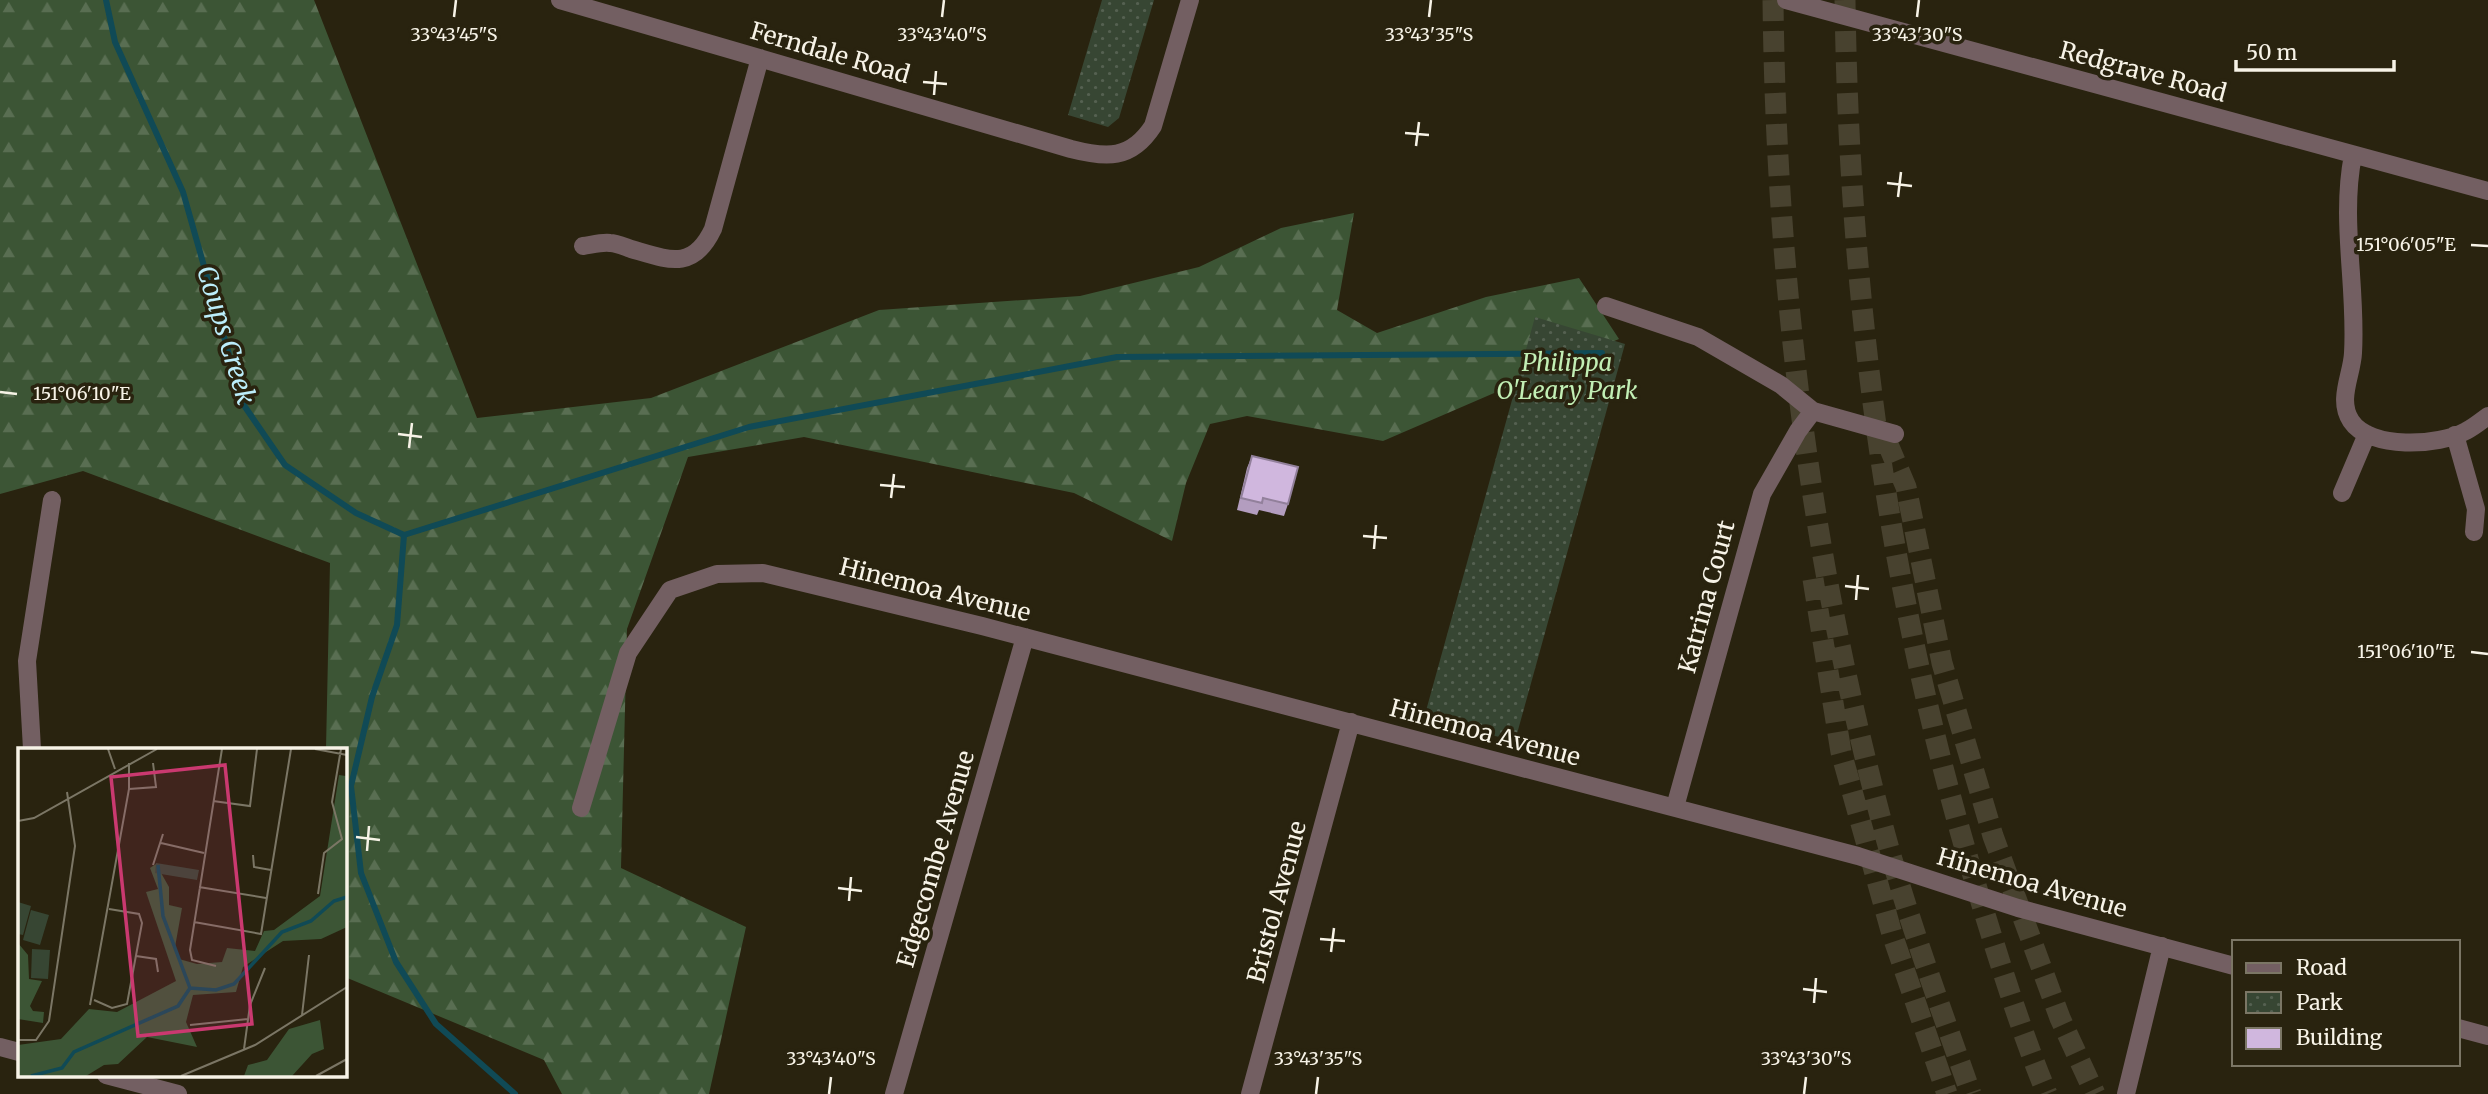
<svg xmlns="http://www.w3.org/2000/svg" width="2488" height="1094" viewBox="0 0 2488 1094" font-family="Merriweather,serif">
<style>
.forest{fill:url(#forest-firs)}
.park{fill:url(#park-dots)}
.lines{fill:none;stroke-linecap:round;stroke-linejoin:round}
.stream{stroke:#104a56;stroke-width:6}
.highway-tunnel{stroke:#48422f;stroke-width:21;stroke-dasharray:21 10;stroke-linecap:butt}
.street{stroke:#735f62;stroke-width:18}
.wall{fill:#b39dbf}
.building{fill:#d0b7de;stroke:#92809b;stroke-width:2}
.ticks{fill:none;stroke:#f7f3e7;stroke-width:2.5}
.labels{text-anchor:middle;stroke-width:7;stroke-linejoin:round;paint-order:stroke}
.street-label{font-size:24px;fill:#f7f3e7;stroke:#29230f}
.park-label{font-size:24px;font-style:italic;fill:#c2efb5;stroke:#29230f}
.water-label{font-size:26px;font-style:italic;fill:#bbedfa;stroke:#29230f}
.inset-river{fill:none;stroke:#104a56;stroke-width:3.5}
.inset-road{fill:none;stroke:#7b7665;stroke-width:2}
.view{fill:#ca3970;fill-opacity:0.15;stroke:#ca3970;stroke-width:3.5}
.inset-edge{fill:none;stroke:#f7f3e7;stroke-width:3.5}
.ticks-label{font-size:18px;text-anchor:middle;fill:#f7f3e7;stroke:#29230f;stroke-width:7;stroke-linejoin:round;paint-order:stroke}
</style>
<defs>
<pattern id="forest-firs" width="22" height="20" patternUnits="userSpaceOnUse" patternTransform="scale(1.75)"><rect width="22" height="20" fill="#3c5535"/><path d="M5 1l3.5 6h-7zM16 11l3.5 6h-7z" fill="#596e52"/></pattern>
<pattern id="park-dots" width="8" height="8" patternUnits="userSpaceOnUse" patternTransform="scale(1.75)"><rect width="8" height="8" fill="#374633"/><path d="M2 2h.1M6 6h.1" fill="none" stroke="#556151" stroke-width="1.8" stroke-linecap="round"/></pattern>
</defs>
<rect width="100%" height="100%" fill="#29230f"/>
<path class="forest" d="M0 0H314L477 418 651 398 879 310 1080 296 1199 267 1281 228 1354 213 1337 310 1377 333 1486 297 1579 278 1619 339 1383 441 1247 416 1210 424 1186 483 1172 541 1074 493 804 437 688 457 627 629 621 868 746 927 709 1094H562L544 1060 345 977V749H326L330 563 83 471 0 494Z"/>
<path class="park" d="M1102 0H1154L1119 118 1108 127 1068 115Z
M1535 317 1625 344 1515 741 1424 718Z"/>
<g class="lines">
<path class="stream" d="M106 0 115 42 183 192 243 404 285 465 356 513 404 535 397 625 372 697 351 786 361 873 396 962 436 1024 515 1094
M404 535 749 427 1117 357 1602 353"/>
<path class="highway-tunnel" d="M1773 0C1776 284 1811 564 1886 838 1910 925 1941 1009 1971 1094
M1845 0C1849 304 1889 601 1978 892 1999 960 2020 1029 2047 1094
M1887 442 1906 487 1942 663 1993 836 2060 1018 2095 1094
M1813 579 1841 752 1892 934 1947 1094"/>
<path class="street" d="M560 0 1071 149C1106 158 1131 160 1153 126L1190 0
M1786 0 2488 191
M2353 155C2340 221 2357 287 2353 353 2352 375 2337 400 2351 421 2370 450 2439 446 2466 431 2474 427 2481 421 2488 416
M583 246C591 245 601 242 610 243 617 243 625 247 631 249 669 260 693 271 713 229L760 58
M1606 306 1698 337 1781 385 1813 411 1895 434
M2455 435 2476 509 2474 532
M2342 493 2367 434
M32 749 27 661 52 500
M1675 807 1762 494 1798 431 1813 411
M581 808 628 653 670 590 717 574 763 573 982 626 1858 856 2018 908 2234 966
M2458 1028 2488 1036
M0 1047 19 1052
M106 1075 178 1094
M894 1094 1025 637
M1250 1094 1351 722
M2126 1094 2162 946"/>
</g>
<path class="wall" d="M1252 456 1288 504 1284 516 1259 510 1257 515 1237 510 1247 468Z"/>
<path class="building" d="M1252 456 1298 467 1288 504 1263 498 1262 503 1241 498Z"/>
<path class="ticks" d="M454 17 456 0M942 17 944 0M1429 17 1431 0M1917 17 1919 0M923 82 947 84M934 95 936 71M1405 133 1429 135M1416 146 1419 122M1887 183 1912 186M1898 197 1901 172M2471 245 2488 246M0 392 17 394M398 434 422 437M409 448 412 423M880 485 905 487M891 498 894 474M1363 536 1387 538M1374 549 1376 525M1845 586 1869 589M1856 600 1858 575M2471 652 2488 654M356 837 380 840M367 851 369 826M838 888 862 891M849 901 851 877M1320 939 1345 941M1331 952 1334 928M1803 989 1827 992M1814 1003 1816 978M829 1094 831 1077M1316 1094 1318 1077M1804 1094 1806 1077"/>
<g class="labels">
<g class="street-label">
<text transform="translate(830 53) rotate(16)" y="8">Ferndale Road</text>
<text transform="translate(2143 72) rotate(15)" y="8">Redgrave Road</text>
<text transform="translate(935 590) rotate(14)" y="8">Hinemoa Avenue</text>
<text transform="translate(1707 597) rotate(-75)" y="8">Katrina Court</text>
<text transform="translate(1485 733) rotate(15)" y="8">Hinemoa Avenue</text>
<text transform="translate(936 859) rotate(-74)" y="8">Edgecombe Avenue</text>
<text transform="translate(2032 883) rotate(16)" y="8">Hinemoa Avenue</text>
<text transform="translate(1277 902) rotate(-75)" y="8">Bristol Avenue</text>
</g>
<g class="park-label">
<text x="1567" y="371">Philippa<tspan x="1567" dy="28">O'Leary Park</tspan></text>
</g>
<g class="water-label">
<text transform="translate(226 335) rotate(73)" y="9">Coups Creek</text>
</g>
</g>
<g transform="translate(18 748)">
<rect width="329" height="329" fill="#29230f"/>
<path d="M0 154 13 158 5 187 0 186ZM13 162 31 167 22 197 5 192ZM14 201 32 202 30 231 13 230Z" fill="#374633"/>
<path d="M329 21V179L303 191 265 193 225 219 218 244 175 247 168 274 179 299 129 289 100 316 86 317 68 328H0V297L43 291 71 261 99 264 158 233 128 144 140 141 132 120 138 116 151 139V157L164 160 157 199 161 211 179 216 204 214 209 200 237 203 246 183 256 182 302 148 321 27 328 28ZM0 195 10 207 11 231 24 233 12 258 15 263 26 264 25 275 0 271ZM302 272 306 301 294 306 274 328H226L230 317 249 312 271 281Z" fill="#3c5535"/>
<path d="M138 115 181 122 179 132 137 125Z" fill="#374633"/>
<path class="inset-river" d="M140 117 145 168 172 240M13 328 44 320 56 304 160 258 172 240 198 242 216 236 264 184 293 173 316 153 329 149"/>
<path class="inset-road" d="M90 1 97 21M297 1 329 7M111 41 138 39 135 15M195 53 232 58 239 1M0 73 16 70 139 1M143 95 186 105M235 107 236 119 253 122M135 117 145 86M181 139 248 150M300 146 306 105 324 91 314 54 323 1M176 174 243 186 273 1M118 208 138 211 140 224M198 218 174 212 172 202 204 1M76 252 94 260 109 256 124 175 121 166 91 161M72 257 111 41V15M284 267 291 207M172 277 230 271M0 292H18L31 273 57 98 49 44M226 301 232 257 247 220M163 328 237 297 329 239M298 328 329 311"/>
<path class="view" d="M207 17 234 276 120 288 93 29Z"/>
<rect width="329" height="329" class="inset-edge"/>
</g>
<g class="ticks-label">
<text x="454" y="41">33°43'45"S</text>
<text x="942" y="41">33°43'40"S</text>
<text x="1429" y="41">33°43'35"S</text>
<text x="1917" y="41">33°43'30"S</text>
<text x="2406" y="251">151°06'05"E</text>
<text x="82" y="400">151°06'10"E</text>
<text x="2406" y="658">151°06'10"E</text>
<text x="831" y="1065">33°43'40"S</text>
<text x="1318" y="1065">33°43'35"S</text>
<text x="1806" y="1065">33°43'30"S</text>
</g>
<rect x="2232" y="940" width="228" height="126" fill="#29230f" stroke="#7b7665" stroke-width="2"/>
<rect x="2246" y="963" width="35" height="10" fill="#735f62" stroke="#7b7665" stroke-width="2"/>
<text x="2296" y="975" font-size="21" fill="#f7f3e7">Road</text>
<rect x="2246" y="992" width="35" height="21" fill="url(#park-dots)" stroke="#7b7665" stroke-width="2"/>
<text x="2296" y="1010" font-size="21" fill="#f7f3e7">Park</text>
<rect x="2246" y="1028" width="35" height="21" fill="#d0b7de" stroke="#7b7665" stroke-width="2"/>
<text x="2296" y="1045" font-size="21" fill="#f7f3e7">Building</text>
<path d="M2236 60v10h158v-10" fill="none" stroke="#f7f3e7" stroke-width="3.5"/>
<text x="2246" y="60" font-size="21" fill="#f7f3e7" stroke="#29230f" stroke-width="5" paint-order="stroke">50 m</text>
</svg>
